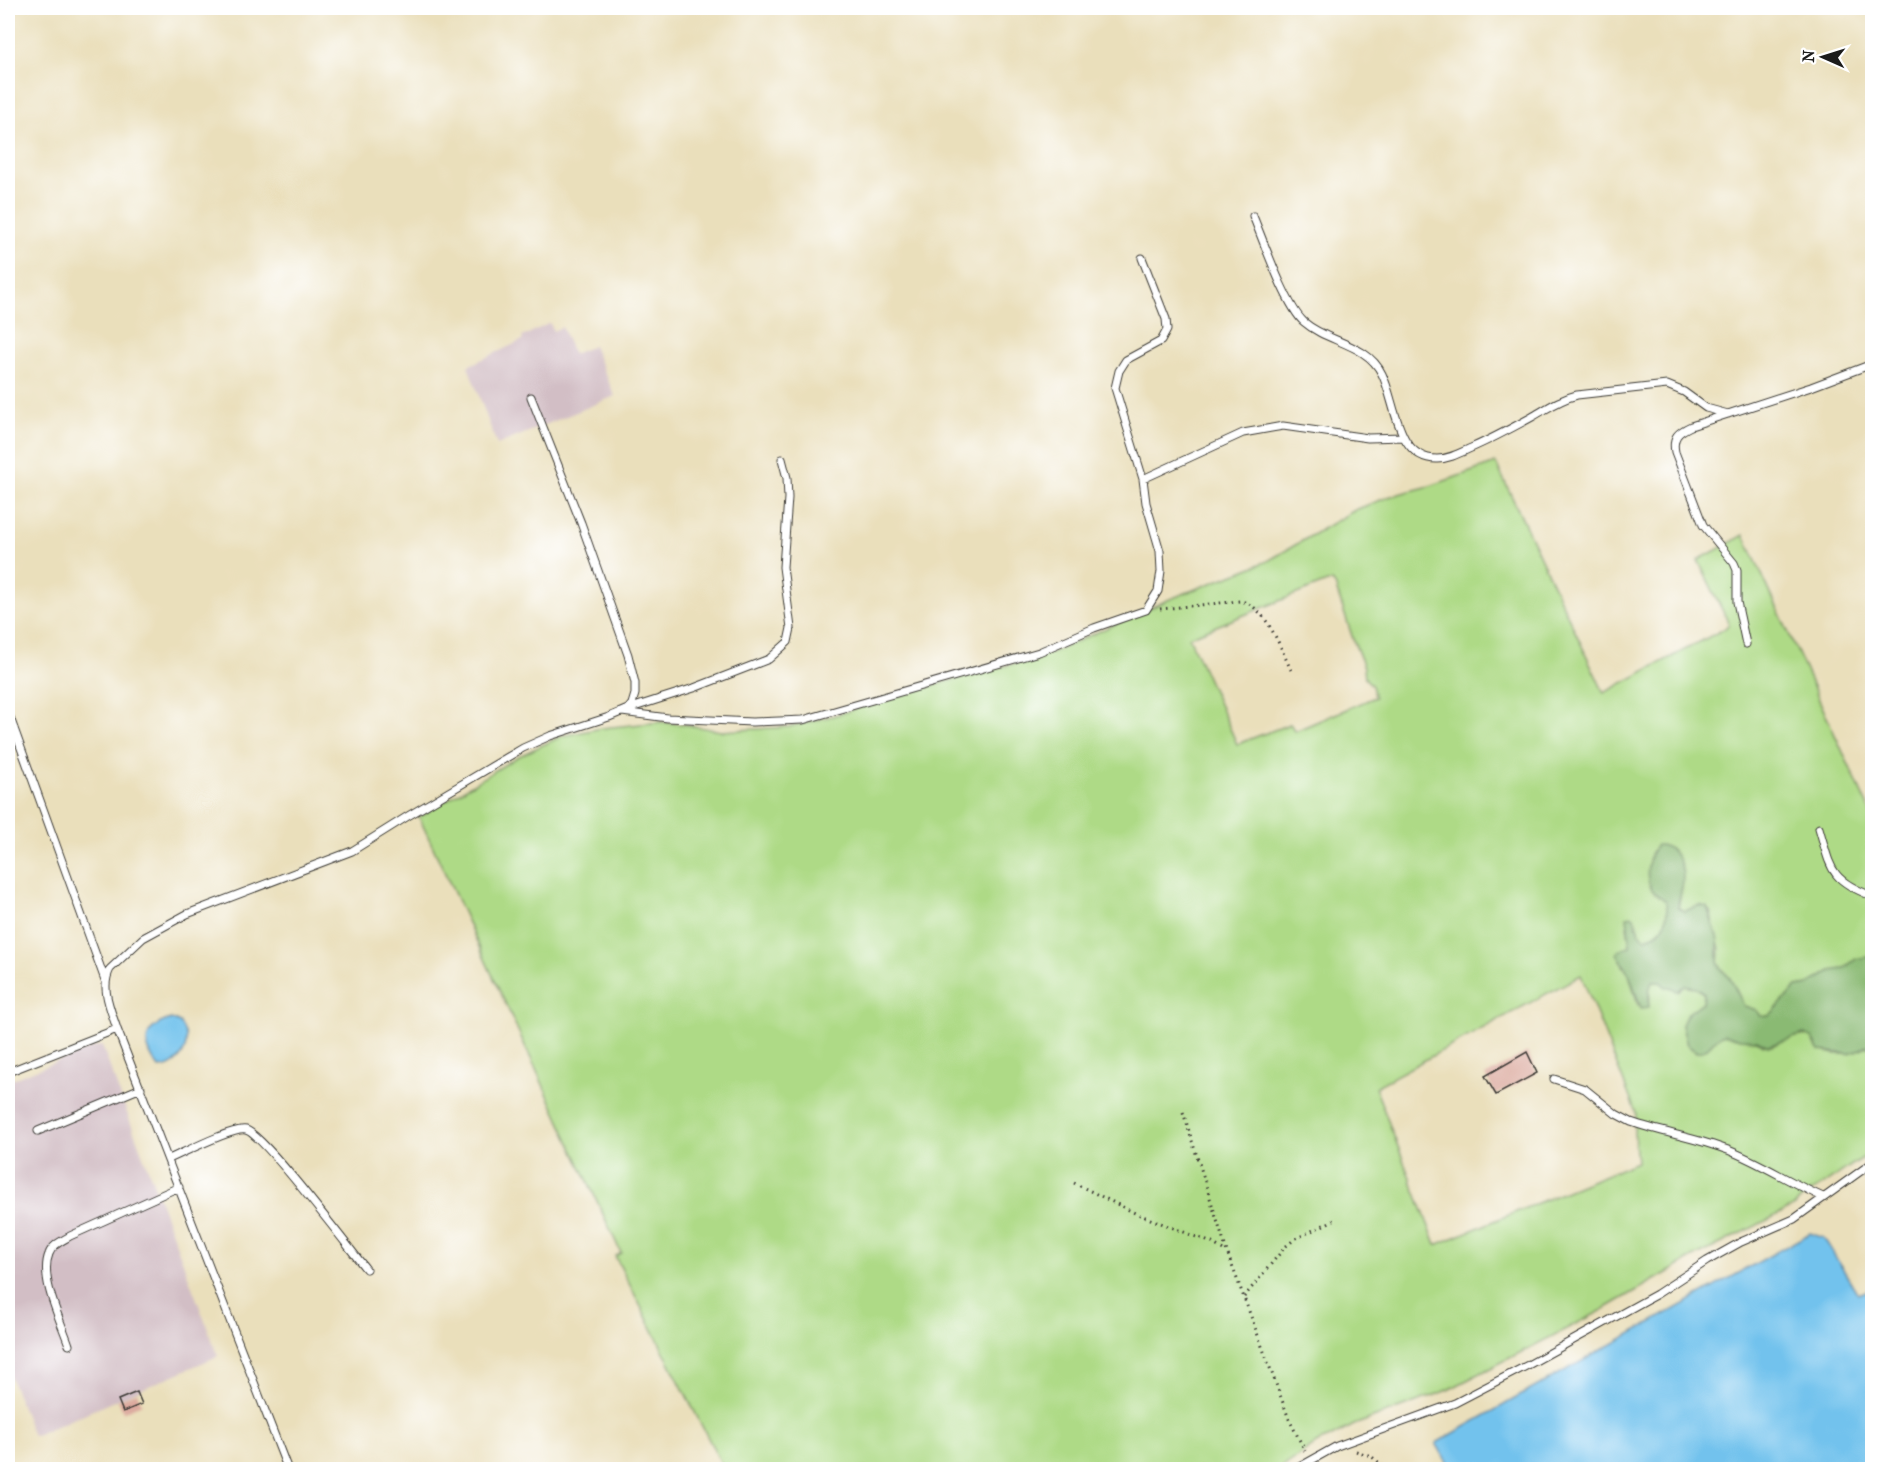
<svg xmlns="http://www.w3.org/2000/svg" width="1880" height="1477" viewBox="0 0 1880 1477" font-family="'IM FELL French Canon',serif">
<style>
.industrial{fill:#d2bec5}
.green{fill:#aeda86;stroke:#657b51;stroke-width:1.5;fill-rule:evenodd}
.forest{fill:#8aba73;stroke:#536b48;stroke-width:1.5}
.water{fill:#72c2ed;stroke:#476f84;stroke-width:1.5}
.building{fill:#dcaa9f}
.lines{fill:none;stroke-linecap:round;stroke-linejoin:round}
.lane-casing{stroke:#3b3934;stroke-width:9}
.path{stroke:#3b3934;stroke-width:3;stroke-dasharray:1.5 4.5;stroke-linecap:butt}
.lane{stroke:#fff;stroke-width:7}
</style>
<rect width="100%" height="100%" fill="#fff"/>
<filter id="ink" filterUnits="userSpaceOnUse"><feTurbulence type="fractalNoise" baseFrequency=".0167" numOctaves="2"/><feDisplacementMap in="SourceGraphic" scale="12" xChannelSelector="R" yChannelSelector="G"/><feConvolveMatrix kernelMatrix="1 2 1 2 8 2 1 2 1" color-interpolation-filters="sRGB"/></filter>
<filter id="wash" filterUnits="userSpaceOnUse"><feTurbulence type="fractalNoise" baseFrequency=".008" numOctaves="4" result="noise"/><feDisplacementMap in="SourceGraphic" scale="24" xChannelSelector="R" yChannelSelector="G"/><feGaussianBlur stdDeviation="1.35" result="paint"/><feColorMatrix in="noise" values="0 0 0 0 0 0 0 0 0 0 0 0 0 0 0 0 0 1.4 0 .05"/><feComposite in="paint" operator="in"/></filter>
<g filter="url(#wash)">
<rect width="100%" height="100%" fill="#eadfbb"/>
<path class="industrial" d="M550 323 553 331 562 327 573 354 593 346 615 396 497 445 468 366 523 340 522 337Z
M102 1046 218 1356 33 1436 8 1371V1081L93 1047Z"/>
<path class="green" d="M1496 463 1604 693 1724 629 1729 624 1698 560 1744 535 1872 816V956L1856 959 1843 969 1831 971 1809 985 1797 987 1769 1017 1761 1016 1756 1010 1744 1006 1730 978 1722 970 1718 962 1720 949 1710 911 1700 905 1685 911 1678 908 1683 882 1672 850 1661 845 1652 851 1648 867 1653 891 1666 901C1669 919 1665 934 1645 938L1639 933 1636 921 1627 926 1630 946 1623 948 1620 961 1629 974 1638 1005 1650 999 1649 991 1651 982H1660L1678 991 1685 985C1693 986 1699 988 1704 994L1703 1002 1687 1014 1682 1025 1687 1045 1696 1052C1712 1050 1711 1038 1724 1034L1740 1039 1757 1040 1763 1045 1772 1046 1788 1038 1809 1035 1812 1037 1817 1048C1824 1053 1838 1055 1847 1054 1856 1053 1860 1044 1871 1047L1872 1050V1153C1854 1162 1838 1175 1821 1186 1811 1192 1801 1196 1795 1206L1691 1259 1601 1311 1446 1391 1354 1425 1328 1439 1319 1442 1280 1469H724L615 1256 621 1253 419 817 517 757 562 736 602 728 661 722 688 725 721 731 788 727 832 716 941 683 1035 658 1058 650 1170 599 1268 561 1355 510 1391 496 1430 486ZM1327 582H1331L1335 585 1354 642 1364 667 1365 678 1372 686 1375 697 1295 731 1290 724 1237 744 1189 637ZM1581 975 1636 1113 1634 1133 1637 1162 1436 1245 1375 1087Z"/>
<path class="forest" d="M1657 845C1674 844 1683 864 1683 879 1683 889 1678 898 1678 908L1685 911 1700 905 1707 907 1718 940V962L1722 970 1730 978 1744 1006 1756 1010 1761 1016H1769L1797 987 1809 985 1831 971 1843 969 1856 959 1872 956V1050L1867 1046 1849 1054 1820 1051 1812 1037 1804 1034 1768 1046 1757 1040 1740 1039 1724 1034C1712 1038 1712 1050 1697 1052L1687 1045 1682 1025 1687 1014 1703 1002 1704 994C1699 988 1693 986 1685 985L1678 991 1666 987 1660 982H1652L1649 991V1007L1641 1008 1629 974 1617 953 1619 950 1630 946 1627 917 1631 915 1634 917 1639 933 1645 938C1665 934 1669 919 1666 901 1661 897 1654 894 1651 888 1644 875 1648 855 1657 845Z"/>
<path class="water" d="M171 1019 180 1023C182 1027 186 1033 186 1037 188 1053 174 1068 159 1068 142 1045 141 1028 171 1019Z
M1810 1233 1824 1238 1858 1294 1872 1289V1469H1451L1436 1443Z"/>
<g id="blocks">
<path class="building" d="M1527 1052 1537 1073 1496 1095 1485 1076Z
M137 1392 142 1404 123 1412 118 1400Z"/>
</g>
</g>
<g filter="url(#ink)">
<use href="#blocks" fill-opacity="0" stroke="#3b3934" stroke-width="1.5"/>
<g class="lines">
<defs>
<path id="lane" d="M1253 216C1263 240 1286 306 1304 322 1328 343 1367 343 1382 374 1396 402 1396 459 1437 459 1449 459 1460 453 1471 448 1492 439 1512 428 1532 417 1546 409 1560 399 1577 395L1667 385 1684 392 1706 408 1728 414
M1143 479 1243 433 1283 426 1368 438 1403 437
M1746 644 1737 602V570L1734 563 1703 525 1675 452C1672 437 1678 432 1691 426L1811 387 1872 364
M628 709 694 688 769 659 788 642 791 628 783 567 788 498 787 478 782 459
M8 712 105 980
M622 712 668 718 752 722 803 720 1039 652 1094 628 1146 610 1158 591 1161 571 1160 551 1146 503 1143 479 1115 388 1119 371 1126 360 1161 341 1167 330 1166 319 1142 258
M1819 828C1831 868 1829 880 1872 896
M117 1029C111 1010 100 988 110 969L143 938 187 914 352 851 408 816 523 748 550 736 609 717 628 709 632 704 635 694V683L628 655 581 523 531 397
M8 1072 117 1029 288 1470
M1554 1079 1585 1089 1616 1114 1631 1122C1663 1133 1697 1138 1728 1150 1761 1163 1791 1183 1823 1197
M38 1131 141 1088
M169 1159C183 1153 233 1127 246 1130 263 1134 349 1248 366 1269
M69 1345C61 1321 39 1278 49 1254 52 1245 62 1241 70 1236L179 1187
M1294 1470 1337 1446 1455 1403 1528 1365 1657 1294 1707 1261 1741 1242 1794 1219 1872 1163"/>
</defs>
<use href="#lane" class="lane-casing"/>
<path class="path" d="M1160 609 1240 601C1265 604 1281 649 1291 670
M1183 1112 1227 1252 1289 1419 1305 1451
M1074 1183 1135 1213 1212 1243 1225 1251
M1244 1297 1285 1247 1295 1239 1334 1220
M1356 1451 1371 1456 1388 1470"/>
<use href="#lane" class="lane"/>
</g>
</g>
<rect width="1880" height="1477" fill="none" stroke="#fff" stroke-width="30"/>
<g transform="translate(1823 57) rotate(273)" stroke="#ffffff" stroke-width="4.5" paint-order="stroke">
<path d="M0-4.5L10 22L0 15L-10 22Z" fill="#1c1c1c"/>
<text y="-9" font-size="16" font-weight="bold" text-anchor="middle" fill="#1c1c1c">N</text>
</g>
</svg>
